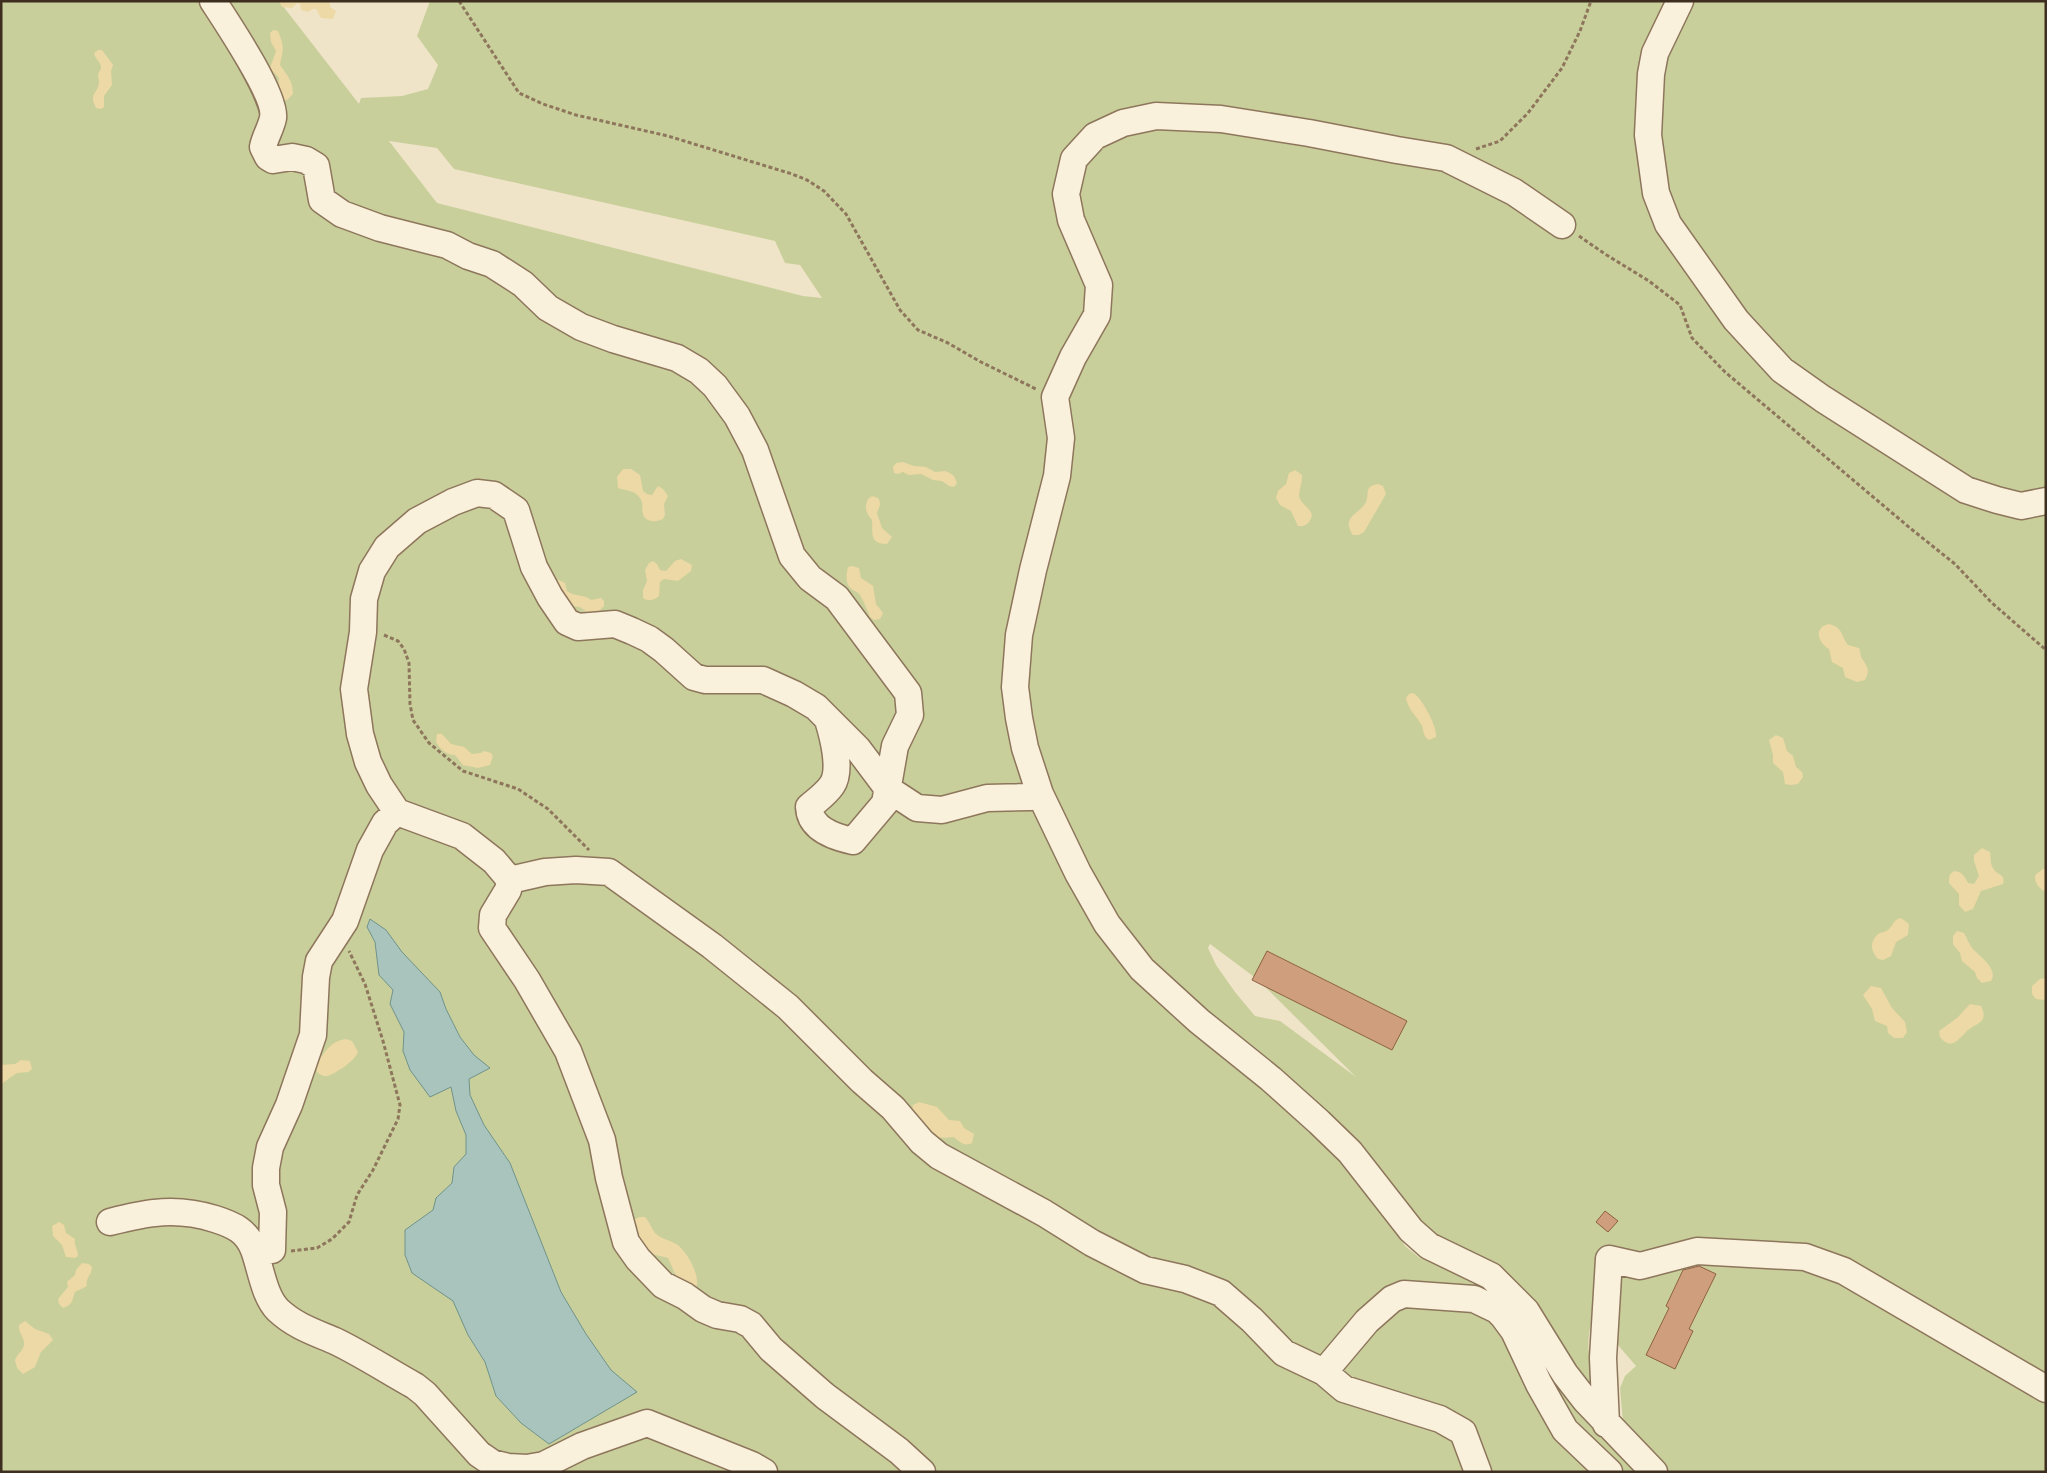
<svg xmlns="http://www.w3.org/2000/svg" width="2047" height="1473" viewBox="0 0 2047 1473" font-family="'Noto Serif',serif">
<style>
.green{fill:#c9cf9b;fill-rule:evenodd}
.sand{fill:#ecd9a5}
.water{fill:#a9c4bc;stroke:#6f938a}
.building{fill:#cf9f7d;stroke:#8d5f41}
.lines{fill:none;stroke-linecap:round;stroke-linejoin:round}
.minor-casing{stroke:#8d765c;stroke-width:29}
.path{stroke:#8d765c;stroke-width:3;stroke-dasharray:4 2.5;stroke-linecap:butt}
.minor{stroke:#faf1dc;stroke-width:26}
</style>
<rect width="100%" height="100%" fill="#f0e4c8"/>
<path class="green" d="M1 1H279L359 104 361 98 402 96 428 89 438 65 417 36 430 1H2046V1472H1ZM389 141 437 148 454 169 775 241 785 263 800 265 822 298 803 296 437 203ZM1210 944 1257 979 1356 1077 1280 1021 1255 1016 1235 992 1216 965 1208 948ZM1371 1196 1399 1202 1421 1229 1440 1245 1500 1273 1539 1315 1558 1346 1574 1368 1577 1381 1590 1391C1599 1377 1592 1368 1589 1353 1587 1342 1590 1326 1593 1316L1636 1366 1625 1376 1620 1388 1626 1456 1630 1465 1620 1456 1581 1410 1542 1355 1528 1328 1496 1296 1467 1274 1420 1258 1405 1246 1392 1223Z"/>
<path class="sand" d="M279 1H330V7L336 11 333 19 321 18 316 9H313L308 12 301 10 300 4 297 3 292 8 282 7Z
M273 30 278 31C285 48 283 48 280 65 287 75 293 81 293 94L287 100H282L278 89 279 78 270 68 276 51 271 42 270 33Z
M98 50H102L113 65 111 71 112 85 104 96V107L101 109 96 108C88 92 98 95 99 82 99 80 98 76 98 74 99 71 101 71 101 67 101 62 95 59 94 53Z
M903 462 914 466 926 467 935 472 945 471 950 473 954 476 957 483 954 487 949 486 942 481 933 480 921 474 909 475 903 472 898 474 894 473 893 467 896 463Z
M623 469H631L640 475 643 491 647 494 652 495 658 486 663 489 668 496 664 504 665 515 663 519C657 522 645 523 643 514 641 508 644 503 640 498 635 490 626 491 618 488L617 477Z
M1295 470 1302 475C1303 483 1297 492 1300 499 1303 505 1310 508 1312 515 1310 523 1306 527 1298 526L1291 511 1280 505 1276 498 1278 491 1286 484 1289 473Z
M1378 484 1383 486 1386 494 1364 532 1359 535H1353C1340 517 1360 514 1366 502 1370 493 1363 487 1378 484Z
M872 496 878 498C882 504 879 507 877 513L882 528 892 537 887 544C869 544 873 533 872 520 866 513 864 508 868 499Z
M681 559 692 565 691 571 678 581 664 579 660 582 659 596C654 600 649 602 643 598V590L647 581 645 570 649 563 653 561 657 564 660 570 666 571 675 561Z
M852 566 859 568 861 578 873 586 876 604 883 613 880 619 874 620 870 617C867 609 864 602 860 595 858 592 856 592 853 590 845 585 846 576 848 567Z
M559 580 565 583 567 591C574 597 582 593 591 600L601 598 604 601V606L598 612 588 613 580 607 571 606 555 581Z
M1829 624C1843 627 1841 636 1848 645L1859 648C1861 652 1860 657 1863 660 1868 668 1870 671 1865 680L1857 682 1845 677 1843 668 1832 662 1829 649C1818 643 1813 627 1829 624Z
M1413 693C1421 696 1438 728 1436 737L1429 740C1423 736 1424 732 1422 726 1417 716 1408 710 1406 698L1409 694Z
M437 734H442L451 744 464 747 472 754 481 753 484 751 491 753 493 756 490 765 478 768 463 765 455 755C447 755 440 749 436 742Z
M1776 735 1783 738 1787 751 1793 756 1796 767 1802 772 1803 777 1798 784 1790 785 1785 784 1783 772 1773 763V755L1769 740Z
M1982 848 1990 852C1991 857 1990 864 1993 868 1997 876 2006 873 2003 884L1981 891 1973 909 1965 912 1959 905V894L1949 883C1949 877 1949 874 1954 871 1963 872 1964 876 1968 883L1974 884 1979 876 1974 861V855Z
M2043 869H2046V892C2038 888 2035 883 2035 875Z
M1901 918 1909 924 1908 935 1896 942 1891 956 1883 960 1878 959C1871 952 1869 942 1878 934 1882 932 1886 932 1889 929 1894 924 1893 920 1901 918Z
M1957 931 1964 933C1967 938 1969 944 1972 948 1979 956 1999 969 1991 981L1982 983 1977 978 1975 972 1962 961 1960 953 1953 944V936Z
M2046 978V1000L2036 999 2032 994V986L2040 979Z
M1871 986 1881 988 1892 1008 1905 1022 1907 1032 1903 1038H1894L1888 1033 1887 1026 1875 1021 1872 1009 1863 995Z
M1970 1004 1981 1006C1989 1022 1977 1023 1968 1030 1959 1038 1952 1052 1940 1037L1939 1031 1957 1018Z
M346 1039 352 1041 358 1052C356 1060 334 1075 327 1076 323 1077 320 1074 317 1072L316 1063C326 1052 330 1041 346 1039Z
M21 1060 30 1061 32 1069 28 1072 17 1073 1 1084V1065L15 1064Z
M919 1102 937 1107 949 1120 960 1121 964 1128 974 1134 972 1143C964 1147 960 1142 954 1137 938 1139 936 1138 926 1126 921 1120 916 1118 912 1111L913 1105Z
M640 1217H645C650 1222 651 1228 655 1233 662 1240 672 1240 679 1246 688 1254 701 1277 696 1288L691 1289 677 1278 668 1258C662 1256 653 1255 648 1252 639 1247 631 1229 635 1219Z
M59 1222 64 1225 66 1233 75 1239C74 1246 78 1249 78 1256L75 1258 66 1257 62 1245 53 1236 52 1226Z
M82 1263 89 1264 92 1267C92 1275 85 1278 87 1286L75 1292C72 1300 73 1305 63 1308L59 1304 58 1299 68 1287 67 1282 75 1275 76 1270Z
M25 1321 35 1329 49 1334 53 1340 41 1352 35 1367 23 1374 17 1368 15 1360C17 1354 23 1351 24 1345 25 1338 18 1333 19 1325Z"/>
<path class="water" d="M370 919 386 930 402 952 440 992 446 1009 460 1037 474 1055 490 1068 469 1079 470 1095 484 1125 510 1163 561 1292 586 1334 611 1370 637 1392 549 1444 521 1423 496 1396 485 1362 468 1335 453 1301 412 1273 405 1255V1230L433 1210 436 1198 452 1183 454 1167 466 1154V1135L456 1111 451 1087 430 1097 410 1070 403 1051 404 1032 390 1004 393 990 379 975 375 942 367 927Z"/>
<path class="building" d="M1267 951 1407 1021 1392 1050 1252 980Z
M1605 1211 1618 1221 1608 1232 1596 1222Z
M1699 1266 1716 1274 1689 1329 1693 1331 1675 1369 1646 1355 1669 1308 1666 1306 1683 1270Z"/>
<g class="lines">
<defs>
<path id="minor" d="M213 1C226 21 277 97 273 118 271 128 265 137 263 147L268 157 273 160 292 157 306 160 316 166 322 200 342 214 380 228 447 245 468 256 492 264 523 284 548 308 581 327 613 339 677 358 699 371 715 386 737 416 755 450 792 556 810 578 837 598 908 693 910 715 895 746 885 803 853 841C834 837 810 829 809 807 817 800 826 794 832 785 842 770 833 736 828 720
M1680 1 1655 53 1651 74 1648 135 1656 193 1668 224 1736 320 1782 370 1823 399 1966 490 1997 500 2021 506 2046 501
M1562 225 1514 192 1446 158 1397 150 1309 133 1221 119 1156 116 1123 123 1095 136 1074 159 1066 194 1071 220 1099 285 1097 315 1073 357 1055 397 1061 438 1057 476 1033 570 1019 635 1015 687 1019 718 1025 748 1040 794 1078 873 1107 924 1142 969 1199 1021 1271 1079 1319 1122 1350 1152 1411 1230 1429 1246 1491 1276 1526 1311 1565 1374 1586 1401 1654 1472
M510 880 545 872 576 870 609 872 712 946 788 1007 862 1081 893 1108 922 1142 939 1156 1044 1213 1092 1243 1145 1270 1185 1279 1221 1293 1252 1320 1284 1353 1324 1372 1344 1389 1440 1419 1463 1432 1478 1472
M110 1222C148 1212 177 1207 215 1219 234 1225 247 1231 254 1250 261 1269 264 1296 278 1310 295 1326 314 1332 335 1341 362 1354 388 1371 415 1386L425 1394 479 1454 492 1463 508 1467 527 1468 544 1465 582 1446 647 1423 752 1465 764 1472
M255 1251 272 1250 273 1212 266 1185V1168L270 1147 289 1105 313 1035 316 977 319 961 345 921 370 850 385 823 397 812
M1324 1372 1367 1321 1392 1299 1404 1294 1474 1299 1497 1310 1503 1316 1514 1331 1539 1384 1565 1430 1609 1472
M1606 1424 1603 1358 1609 1259 1640 1266 1697 1251 1805 1257 1844 1271 2046 1389
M922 1472 899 1451 825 1396 771 1349 751 1325 740 1319 717 1315 703 1309 685 1296 663 1285 638 1259 626 1242 609 1178 602 1140 568 1051 527 980 492 928 493 915 508 890 510 880 494 861 462 836 397 812 379 785 368 762 360 734 354 689 363 632 364 599 372 571 387 547 417 521 453 502 477 493 494 495 516 510 534 567 550 597 567 622 578 627 615 624 632 631 649 639 664 650 694 677 705 680H763L794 694 816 707 858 749 888 789 917 808 942 810 987 798 1030 797 1040 794"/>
</defs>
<use href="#minor" class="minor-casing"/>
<path class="path" d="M459 1 519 93 543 104 576 115 668 136 792 174 807 180 824 191 846 214 900 310 918 330 948 343 981 362 1036 389
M1476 149 1500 141 1528 113 1562 68 1580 31 1591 1
M1579 236 1605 254 1649 281 1680 305 1692 338 1725 372 1910 528 1955 564 1992 603 2046 650
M384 635 398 641 404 649 409 663 410 704 413 720 429 743 463 771 518 789 548 809 589 850
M291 1251 317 1248 332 1239 349 1222 357 1195 373 1170 398 1119 400 1105 383 1041 365 984 349 951"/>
<use href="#minor" class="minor"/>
</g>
<rect width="2047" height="1473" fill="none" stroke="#3d2e20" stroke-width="5"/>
</svg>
